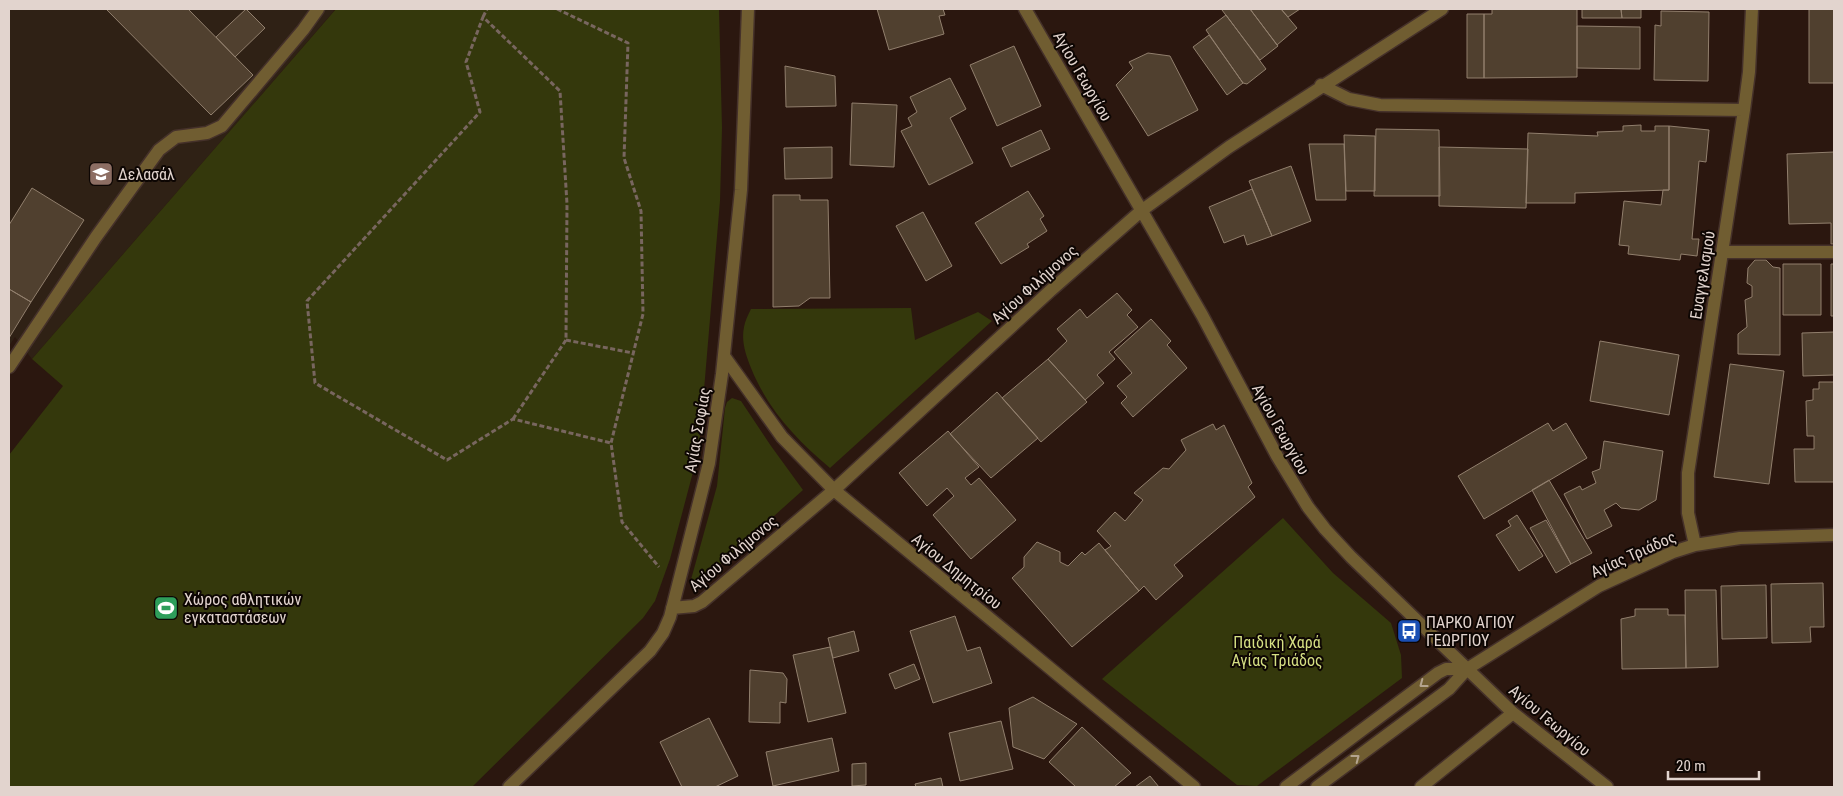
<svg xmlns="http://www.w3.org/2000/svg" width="1843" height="796" viewBox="0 0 1843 796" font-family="'Roboto Condensed',sans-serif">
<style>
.education{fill:#2f2115}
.green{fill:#34380c}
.building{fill:#50402f;stroke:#917f6d}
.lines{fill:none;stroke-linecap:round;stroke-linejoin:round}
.minor-casing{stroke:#45312a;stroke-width:15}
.path{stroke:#78665f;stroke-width:3;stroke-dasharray:5 2.5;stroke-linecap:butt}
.minor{stroke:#705d31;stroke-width:12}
.oneway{stroke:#b4a48f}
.labels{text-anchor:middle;stroke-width:4;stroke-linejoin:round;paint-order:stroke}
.street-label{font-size:16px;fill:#e2d4ce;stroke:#0d0603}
.poi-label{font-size:16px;fill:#e2d4ce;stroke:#0d0603;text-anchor:start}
.park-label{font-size:16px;fill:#d5df83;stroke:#0d0603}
</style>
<rect width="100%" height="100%" fill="#2b170f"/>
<path class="education" d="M9 9H333L334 11 32 359 15 337 9 346Z"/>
<path class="green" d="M336 9H719L722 128 720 201 700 437 693 472 670 559 655 601 643 618 472 787H9V455L63 386 32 359Z
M911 308 915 340 978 312 992 321 830 468C796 439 768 410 751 368 746 355 741 342 744 327 745 321 748 315 751 309Z
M732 398 741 401 771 446 803 490 698 584 691 579 692 576 717 486 725 408 727 402Z
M1283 518 1333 573 1391 623 1401 655 1402 678 1257 786 1237 785 1102 679Z"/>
<path class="building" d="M106 9H188L253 75 211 115Z
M246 9 265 28 235 57 216 37Z
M877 9H943L945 15 939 16 944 34 889 50Z
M1224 9H1250L1278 46 1260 60 1222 10Z
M1250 9H1281L1297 28 1277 45Z
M1281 9H1300L1288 17Z
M1492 9H1577V77L1484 78V14H1492Z
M1582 9H1621L1622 18H1582Z
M1621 9H1641V18H1622Z
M1809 9H1834V83H1809Z
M1661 11 1709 12 1708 81 1654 80 1655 25 1661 26Z
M1467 14H1484V78H1467Z
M1226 15 1266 69 1247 84 1243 83 1206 30Z
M1577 26 1640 27V69L1577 68Z
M1209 35 1243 83 1227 95 1193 47Z
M1014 46 1041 106 997 126 970 65Z
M1148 53 1170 56 1198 110 1148 136 1116 85 1133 68 1129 62Z
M785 66 835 76 836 106 786 107Z
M950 78 966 109 950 118 973 163 929 185 901 131 912 126 908 118 917 112 910 97Z
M852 103 897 105 894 167 850 165Z
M1641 125V131H1655V126H1669V190L1575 193V203H1526L1528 133 1598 136 1597 132 1623 131V126Z
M1669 126 1709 130 1706 162 1699 161 1692 239H1699L1697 256 1681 254 1680 260 1628 254 1629 246 1619 245 1624 201 1661 205 1663 190H1669Z
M1376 129 1439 130 1440 196H1374Z
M1041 130 1050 149 1011 167 1002 148Z
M1344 135 1375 136V191H1346Z
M1309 144H1344L1346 200H1316Z
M832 147V178L785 179 784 148Z
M1439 147 1528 149 1526 208 1439 206Z
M1834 152V244H1831V223L1789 224 1787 154Z
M1291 166 1311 221 1272 236 1249 181Z
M32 188 84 220 31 302 9 289V225Z
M1252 189 1272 236 1247 245 1244 235 1224 243 1209 207Z
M1028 191 1044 216 1040 219 1047 231 1027 244 1029 247 1001 264 975 223Z
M773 195H800V200H828L830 298H810L799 306 773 307Z
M923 212 952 266 926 281 896 226Z
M1755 260H1766L1773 267 1780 268V355L1738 354V334L1747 327 1745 300 1752 297V286L1747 283 1748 268Z
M1783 264H1821V315H1783Z
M1831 264H1834V316H1831Z
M9 289 31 302 9 338Z
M1117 293 1132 310 1127 315 1138 327 1109 352 1115 359 1097 375 1104 383 1085 400 1048 359 1067 341 1057 329 1080 309 1087 318Z
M1151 319 1171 341 1167 345 1187 368 1133 417 1121 403 1127 397 1117 386 1132 373 1114 352Z
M1834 332V375L1803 376 1802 333Z
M1600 341 1679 355 1669 415 1590 401Z
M1048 359 1087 402 1041 442 1002 398Z
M1730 364 1784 371 1769 484 1714 477Z
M1819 382H1834V482H1795L1794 449H1814V436H1807L1806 401 1813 400V389H1819Z
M997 392 1038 438 991 478 950 434Z
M1548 423 1553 431 1566 423 1587 458 1484 519 1458 476Z
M1213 424 1216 430 1224 425 1252 483 1248 487 1255 497 1174 565 1183 576 1156 600 1144 586 1139 591 1105 550 1111 546 1097 531 1115 512 1125 521 1143 500 1134 493 1163 468 1169 469 1186 450 1181 440Z
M948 431 979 467 965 478 971 485 979 478 1016 520 971 559 933 515 954 496 947 488 927 506 899 473Z
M1604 441 1663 451 1656 500 1639 510 1621 508 1616 503 1604 510 1612 526 1587 539 1564 494 1580 486 1582 490 1596 483 1592 472 1600 469Z
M1549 480 1592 553 1571 564 1532 490Z
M1517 515 1543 556 1519 571 1496 535 1511 526 1508 521Z
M1546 520 1571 564 1556 573 1530 528Z
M1037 542 1060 552V562L1068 566 1082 552 1085 555 1099 543 1139 591 1072 647 1012 578 1024 567V557Z
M1823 583 1824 627H1810L1811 642 1772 643 1771 584Z
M1766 585 1767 638 1722 639 1721 586Z
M1685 590H1716L1718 667 1686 668Z
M1635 609H1668V615H1685L1686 668 1622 669 1621 619 1635 616Z
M955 616 967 651 980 647 992 683 933 703 910 631Z
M854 631 859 651 833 658 828 638Z
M830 647 846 713 808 722 793 655Z
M914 664 920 679 895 689 889 674Z
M750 670 783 673 787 679 786 703 780 702V723L749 722Z
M1033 697 1077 724 1044 759 1013 747 1009 708Z
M709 718 738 776 715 787H682L660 742Z
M1001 721 1013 769 960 781 949 733Z
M1082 727 1131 773 1114 787H1076L1049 762Z
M832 738 839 771 773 786 766 752Z
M866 763V785L852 786V764Z
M1150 776 1159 787H1135Z
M941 778 943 787H916L915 784Z"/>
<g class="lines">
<defs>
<path id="minor" d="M1025 9 1202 315 1277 456 1308 507 1325 529 1351 557 1513 713 1607 787
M1321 85 1349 99 1380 105 1744 110
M1722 252H1834
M724 356 782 437 834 490 1194 787
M9 367 96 237 159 150 176 137 207 133 222 126 303 30 318 9
M1695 545 1688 513V473L1744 110 1749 72 1752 9
M672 608 694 606 702 602 834 490 1050 291 1141 211 1229 147 1442 9
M509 787 650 651 663 633 670 617 709 463 722 374 741 190 748 9
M1286 787 1438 673 1446 669H1467
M1317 787 1449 689 1467 669 1599 586 1673 552 1695 545 1740 538 1834 535
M1421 787 1513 713"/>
</defs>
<use href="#minor" class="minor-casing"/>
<path class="path" d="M557 9 628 43 624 158 641 211 643 314 611 443 622 522 659 567
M483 17 487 9
M566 340 633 353
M513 419 566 340 567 204 560 91 483 17 466 62 480 112 307 301 315 383 447 460 513 419 611 443"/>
<use href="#minor" class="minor"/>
</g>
<defs><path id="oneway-chevron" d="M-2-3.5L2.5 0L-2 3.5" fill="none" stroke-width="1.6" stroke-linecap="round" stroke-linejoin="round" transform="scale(1.25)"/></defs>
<g class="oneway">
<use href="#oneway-chevron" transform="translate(1423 684) rotate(143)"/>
<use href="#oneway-chevron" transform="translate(1356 758) rotate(-37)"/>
</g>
<defs>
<symbol id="school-square" viewBox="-11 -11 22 22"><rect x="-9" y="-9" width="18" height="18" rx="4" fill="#8d6e63" stroke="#0d0603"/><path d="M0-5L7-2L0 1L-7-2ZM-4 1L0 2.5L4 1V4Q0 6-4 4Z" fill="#fff"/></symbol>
<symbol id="stadium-square" viewBox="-11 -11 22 22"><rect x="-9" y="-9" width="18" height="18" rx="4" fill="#2e9e5b" stroke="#0d0603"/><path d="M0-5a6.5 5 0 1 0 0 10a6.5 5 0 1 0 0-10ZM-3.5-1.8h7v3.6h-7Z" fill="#fff"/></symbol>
<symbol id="bus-square" viewBox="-11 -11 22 22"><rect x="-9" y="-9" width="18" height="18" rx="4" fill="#1a4fb4" stroke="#0d0603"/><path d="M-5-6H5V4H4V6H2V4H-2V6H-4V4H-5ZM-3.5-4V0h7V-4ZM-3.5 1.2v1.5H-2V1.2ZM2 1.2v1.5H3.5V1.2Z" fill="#fff"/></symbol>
</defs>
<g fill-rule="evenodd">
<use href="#school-square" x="87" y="160" width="28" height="28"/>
<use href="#stadium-square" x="152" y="594" width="28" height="28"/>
<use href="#bus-square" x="1395" y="617" width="28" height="28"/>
</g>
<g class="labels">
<g class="street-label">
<text transform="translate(1083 76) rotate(60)" y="6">Αγίου Γεωργίου</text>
<text transform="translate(1702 275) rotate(-81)" y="6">Ευαγγελισμού</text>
<text transform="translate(1034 284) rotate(-42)" y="6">Αγίου Φιλήμονος</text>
<text transform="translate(1281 429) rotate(61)" y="6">Αγίου Γεωργίου</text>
<text transform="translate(697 430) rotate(-80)" y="6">Αγίας Σοφίας</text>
<text transform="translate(733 553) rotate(-40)" y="6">Αγίου Φιλήμονος</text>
<text transform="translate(1633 554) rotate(-24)" y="6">Αγίας Τριάδος</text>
<text transform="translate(957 571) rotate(39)" y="6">Αγίου Δημητρίου</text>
<text transform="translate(1550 720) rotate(40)" y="6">Αγίου Γεωργίου</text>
</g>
<g class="poi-label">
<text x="118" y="180">Δελασάλ</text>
<text x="184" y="605">Χώρος αθλητικών<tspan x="184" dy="18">εγκαταστάσεων</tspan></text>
<text x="1426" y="628">ΠΑΡΚΟ ΑΓΙΟΥ<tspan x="1426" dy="18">ΓΕΩΡΓΙΟΥ</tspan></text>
</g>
<g class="park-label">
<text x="1277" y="648">Παιδική Χαρά<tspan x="1277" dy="18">Αγίας Τριάδος</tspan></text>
</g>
</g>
<rect width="1843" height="796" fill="none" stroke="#e2d4ce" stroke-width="20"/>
<path d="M1668 771v8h91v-8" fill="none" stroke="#e2d4ce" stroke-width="2.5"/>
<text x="1676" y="771" font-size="15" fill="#e2d4ce" stroke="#0d0603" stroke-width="4" paint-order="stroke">20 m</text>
</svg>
